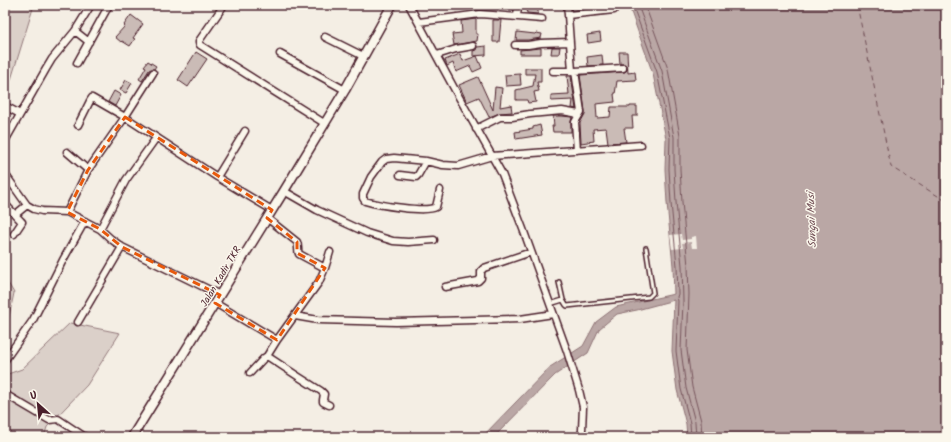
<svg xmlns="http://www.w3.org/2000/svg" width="951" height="442" viewBox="0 0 951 442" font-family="Kalam,sans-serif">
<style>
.green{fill:#dbd0c9;stroke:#92787a}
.water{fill:#baa7a5;stroke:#8d7174}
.pier{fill:#f4eee4}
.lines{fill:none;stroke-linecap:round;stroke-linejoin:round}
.shore{stroke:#77555c;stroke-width:1}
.ferry{stroke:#714f56;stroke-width:1;stroke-dasharray:5 4;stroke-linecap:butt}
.building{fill:#cabbb6;stroke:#4a1f2b}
.lane-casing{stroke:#4a1f2b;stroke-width:6}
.street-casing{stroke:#4a1f2b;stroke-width:9}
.secondary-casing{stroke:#4a1f2b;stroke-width:11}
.lane{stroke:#fbf7ec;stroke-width:3}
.street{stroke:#fbf7ec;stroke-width:6}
.secondary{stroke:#fbf7ec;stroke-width:8}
.marked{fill:none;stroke:#e8590c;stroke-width:3;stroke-dasharray:8 5;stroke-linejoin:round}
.labels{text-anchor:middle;stroke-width:3;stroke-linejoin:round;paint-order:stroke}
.street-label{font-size:10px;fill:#4a1f2b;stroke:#fbf7ec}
.water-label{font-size:11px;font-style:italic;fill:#714f56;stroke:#fbf7ec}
</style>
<rect width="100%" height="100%" fill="#f4eee4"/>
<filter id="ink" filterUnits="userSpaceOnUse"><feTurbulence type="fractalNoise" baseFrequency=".025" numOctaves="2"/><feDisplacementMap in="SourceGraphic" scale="8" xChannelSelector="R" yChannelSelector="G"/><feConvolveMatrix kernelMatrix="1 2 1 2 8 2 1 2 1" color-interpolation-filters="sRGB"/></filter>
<g filter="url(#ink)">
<path class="green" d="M5 5H34L5 99Z
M5 278 14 293 6 331 5 333Z
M70 323 120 333 87 385 47 427 44 437H5V375L22 369Z"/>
<path class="water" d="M630 5H946V437H687L686 424 677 390 672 351 674 300 637 310 617 314 599 329 588 353 555 375 494 437H482L550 367 583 346 596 322 616 307 674 294 673 266 667 203 665 169 666 139 653 74 630 9Z"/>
<path class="pier" d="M681 234 682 240 691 239V237L696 236 697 248H692L691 242 682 243 683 248 672 249 670 235Z"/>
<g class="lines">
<path class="shore" d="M634 5V9L657 72 670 138 669 169 671 203 677 266 678 294 677 297 678 301 676 351 681 389 690 423 691 437
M639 5V8L662 71 674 137V169L676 202 682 266 683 301 681 350 686 388 695 422 696 437
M645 5 668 69 680 136V169L682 202 688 266 689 294 687 350 692 387 701 421 702 437"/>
<path class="ferry" d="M857 5 891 167 946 201"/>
</g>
<path class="building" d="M538 7V14L527 13 526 8Z
M131 15 143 24 133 38 135 39 130 46 122 41 121 42 115 37 125 26 124 25Z
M476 19V34H478L477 41 454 45 452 34 462 33 461 21Z
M493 20H501L499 42H493Z
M517 32 535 34 536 33 542 34 541 38 528 40H516Z
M600 33 601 41 588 43 587 35Z
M486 46V55L473 56V51L476 50 477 47Z
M552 47H560L559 54H551Z
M540 48H541V54H520V50Z
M196 52 207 59 188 87 178 80Z
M619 52H627L628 73 635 72 636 80 617 81 615 94H614L615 102 596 104 597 118 610 117 611 107H630V106H637V116H632L633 128H624L626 142 608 143 606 128 593 129 594 141 581 143 580 123 585 114V111L580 75 625 72 627 70V67L625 64H620Z
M460 54 463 61 477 56 482 68 473 72 470 66 456 72 453 63 447 66 445 60Z
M602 55 603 65 588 66 587 57Z
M148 61 156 66 154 69H151L149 70 142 81 139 79 146 67 144 66Z
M525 68H541V82H537L539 91 534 92 536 102 528 103 527 100H516V90L533 86 535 74H525Z
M520 74 521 85 506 86 505 75Z
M567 76H571L576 109 572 108 573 100 551 101V95L569 94Z
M478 77 493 110 495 87 502 88 500 107 511 105 512 112 500 113 489 117 479 97 467 102 459 85Z
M126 80 132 83 126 93 120 90Z
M114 91 121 95 115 106 108 102Z
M553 116H562L572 117 571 122V132H553L552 126H554Z
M540 125 542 135 516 139 515 132 533 129V127Z"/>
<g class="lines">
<defs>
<path id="lane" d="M563 300 566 305 567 306 649 297 653 293 646 248
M550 304 563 300 559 282"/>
<path id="street" d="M224 5 199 41V43L200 45 324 123
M409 5 455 90 502 174 523 229 567 351 579 390 583 407 582 430 581 437
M567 5 568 15 572 71
M568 15 614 10
M517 17 518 5
M419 22 480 14 542 19
M75 31 89 42
M325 37 363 56
M515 45H528L541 43 570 42
M280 54 345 90
M437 55 456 49 473 46
M77 63 109 5
M553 71H575L623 68
M575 71 581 112 575 122 577 150
M153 73 125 117 217 177 272 210
M5 106 20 114
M476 129 500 117H512L530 114 562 111 579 114
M5 141 46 69 52 59 75 31 91 5
M67 152 88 170
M5 174 27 205 34 209 42 211 67 212 100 229 111 239 122 247 220 295
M400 175 416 177 418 175 426 161
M217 177 245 131
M440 190 436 207C426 213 378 205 365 201L363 198V194L371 177 382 162 386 159 394 158 426 161 443 165 458 166 492 156 641 145
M284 191 317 210 367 233 393 241 408 242 434 240
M5 204 21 221 22 222 14 234
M67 212 88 170 125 117 92 98 90 101 78 125
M16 214 27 205
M267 218 297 242C299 246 297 250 299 254L325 268
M100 229 126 180 156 138
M445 287 478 281 481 278V271L484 268 531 252
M215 303 277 340
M295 316 318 320 396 322 520 319 553 314
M78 322 122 247
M5 360 33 320 63 260 85 221
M250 373 264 358 267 356
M5 394 49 420 58 419 85 437
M329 405 323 402V400L324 394 321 391 299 377 267 356 277 340 319 282 325 268 330 252"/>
<path id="secondary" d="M132 437 284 191 345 90 392 5"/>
</defs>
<use href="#lane" class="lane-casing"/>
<use href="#street" class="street-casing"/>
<use href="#secondary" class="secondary-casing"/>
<use href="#lane" class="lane"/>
<use href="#street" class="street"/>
<use href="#secondary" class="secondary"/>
</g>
</g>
<path class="marked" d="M125 117 272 210 267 218 297 242V253L325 268 277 340 215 303 220 295 122 247 100 229 67 212 88 170Z"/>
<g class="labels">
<g class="street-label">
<text transform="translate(220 276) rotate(-59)" y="4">Jalan Kadir TKR</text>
</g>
<g class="water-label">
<text transform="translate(811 220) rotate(-92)" y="4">Sungai Musi</text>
</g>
</g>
<rect width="951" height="442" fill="none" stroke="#fbf7ec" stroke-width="20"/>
<rect x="10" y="10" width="931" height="422" fill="none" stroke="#4a1f2b" stroke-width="1.5" filter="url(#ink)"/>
<g transform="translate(38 404) rotate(333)" stroke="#fbf7ec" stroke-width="3" paint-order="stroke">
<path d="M0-3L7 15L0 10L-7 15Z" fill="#4a1f2b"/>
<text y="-6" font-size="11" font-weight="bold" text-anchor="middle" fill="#4a1f2b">U</text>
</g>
</svg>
